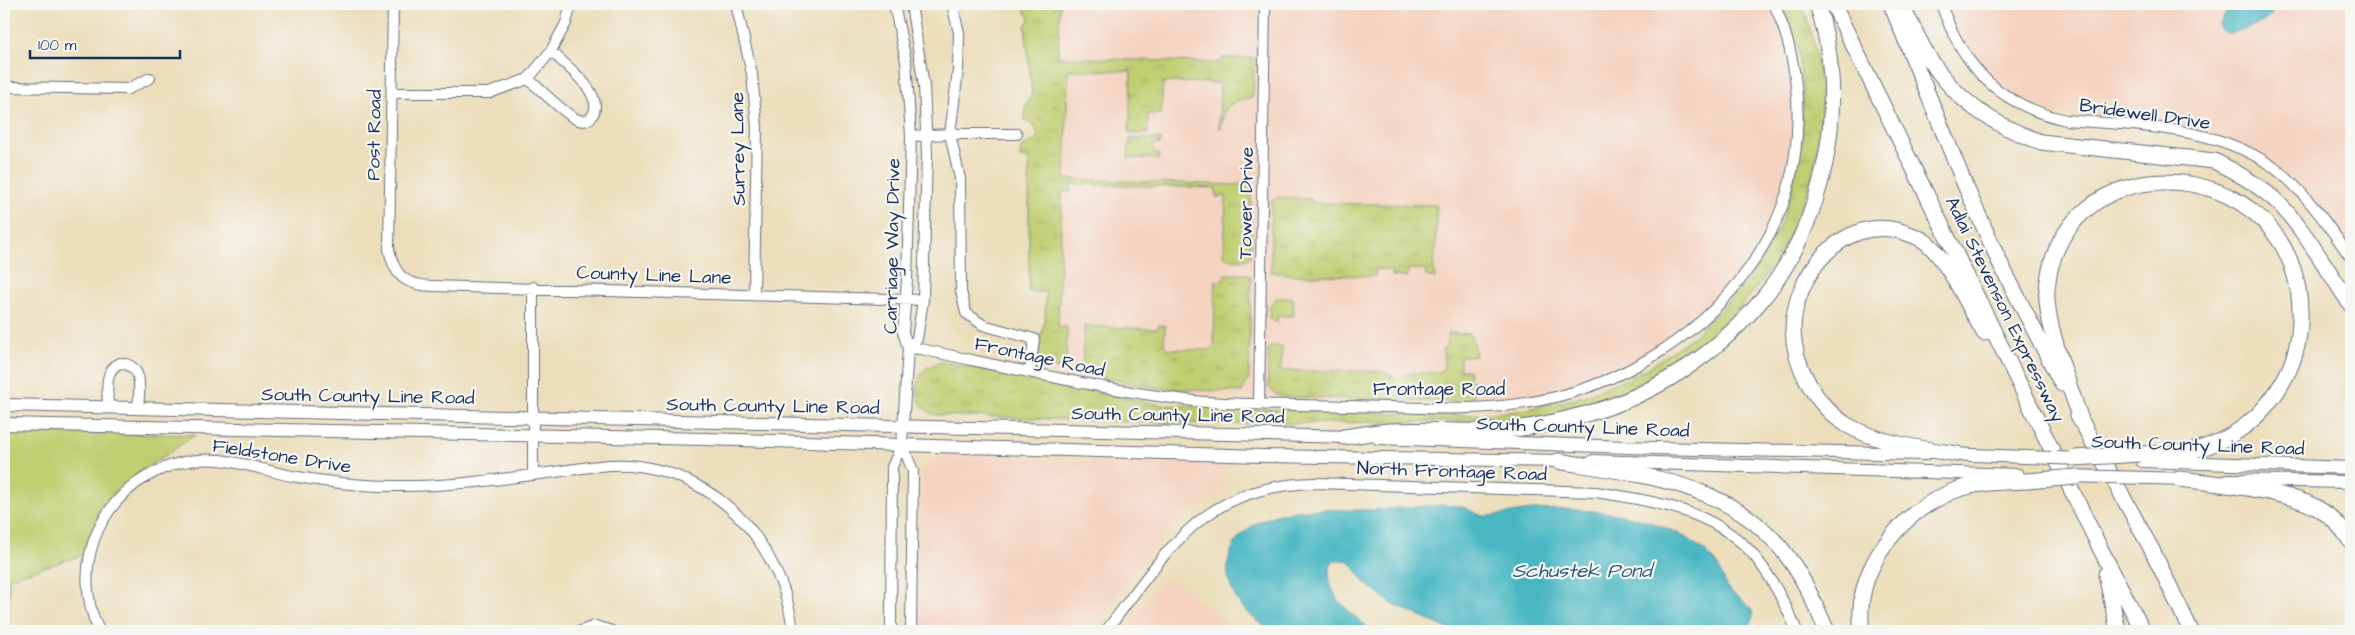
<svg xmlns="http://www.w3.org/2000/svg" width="2355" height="635" viewBox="0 0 2355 635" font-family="'Architects Daughter',sans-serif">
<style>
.built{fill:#f4d3c0}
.grass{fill:url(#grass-tufts);stroke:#6d7e67}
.park{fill:#bfce70;stroke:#6d7e67}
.water{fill:#49b7c2;stroke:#327390}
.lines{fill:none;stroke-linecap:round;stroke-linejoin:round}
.minor-casing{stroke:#646c7f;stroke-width:12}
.major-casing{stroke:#646c7f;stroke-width:14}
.highway-casing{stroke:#646c7f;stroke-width:17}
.minor{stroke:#fff;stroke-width:10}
.major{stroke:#fff;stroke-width:12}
.highway{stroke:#fff;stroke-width:15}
.major-bridge-casing{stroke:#646c7f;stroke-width:14;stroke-linecap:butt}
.highway-bridge-casing{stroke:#646c7f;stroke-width:17;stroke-linecap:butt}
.major-bridge{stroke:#fff;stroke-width:12}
.highway-bridge{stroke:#fff;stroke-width:15}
.labels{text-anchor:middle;stroke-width:4.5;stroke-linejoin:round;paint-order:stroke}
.street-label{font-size:19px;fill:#1b2f5e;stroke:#f6f6f2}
.water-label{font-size:20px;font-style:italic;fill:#29587c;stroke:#f6f6f2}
</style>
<defs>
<pattern id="grass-tufts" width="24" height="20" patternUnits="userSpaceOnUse" patternTransform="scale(1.25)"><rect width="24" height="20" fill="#bfce70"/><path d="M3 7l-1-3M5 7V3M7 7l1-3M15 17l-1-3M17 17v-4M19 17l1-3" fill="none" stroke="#a4b163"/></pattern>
</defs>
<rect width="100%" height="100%" fill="#f6f6f2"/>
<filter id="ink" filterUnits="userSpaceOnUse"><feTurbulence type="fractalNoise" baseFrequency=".02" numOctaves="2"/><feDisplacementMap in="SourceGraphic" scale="10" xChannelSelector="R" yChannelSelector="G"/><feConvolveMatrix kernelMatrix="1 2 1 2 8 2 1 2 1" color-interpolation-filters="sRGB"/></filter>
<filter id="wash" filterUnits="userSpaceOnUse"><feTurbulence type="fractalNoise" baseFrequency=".0096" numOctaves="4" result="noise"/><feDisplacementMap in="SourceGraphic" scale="20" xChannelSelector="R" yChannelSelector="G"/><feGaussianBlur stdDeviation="1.12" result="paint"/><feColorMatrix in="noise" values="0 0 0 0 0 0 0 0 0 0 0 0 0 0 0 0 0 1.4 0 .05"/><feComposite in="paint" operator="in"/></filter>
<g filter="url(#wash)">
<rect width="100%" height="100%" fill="#ecdebb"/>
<path class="built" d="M1057 4H1769L1782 38 1792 89 1793 122 1789 159 1779 199 1767 228 1731 285 1706 312 1678 335 1646 356 1584 384 1524 399 1472 403 1282 399 1173 393 1104 383 1050 371 1049 328Z
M1945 4H2351V251L2320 207 2300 184 2264 156 2246 146 2210 133 2059 114 2019 99 1981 67 1950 20Z
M946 453 1055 461 1222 463 1221 492 1193 508 1172 525 1087 631H917L923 470 929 460Z
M1168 575 1236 631H1122Z"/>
<path class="grass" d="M1021 4H1060L1058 57 1220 63 1223 58H1255L1253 97C1249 100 1246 99 1241 100 1226 103 1222 114 1221 128H1219L1220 83 1163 82 1161 114H1148V134L1129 133 1131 71 1068 70 1065 179 1234 185 1251 183V256L1245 260 1227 259 1224 254 1226 197H1216V188L1071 184V192H1062L1058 326 1067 327 1066 363 1061 368H1048L1038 366 1036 360 1045 318 1046 292H1029V159L1020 158 1021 148 1036 140 1038 134 1034 125 1025 121V107L1032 94 1025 26 1030 19Z
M1781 4H1802C1831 84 1827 159 1789 235 1744 327 1658 385 1562 414 1551 417 1538 417 1527 418 1486 423 1446 421 1404 422 1348 422 1291 424 1235 424 1136 423 1036 418 937 415 919 411 911 390 922 373 927 366 935 364 943 362L1162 405 1363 413 1471 415 1518 411 1575 399 1624 380 1648 368 1694 336 1751 277 1781 223 1791 195 1802 139 1803 90 1798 48Z
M1130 139H1161L1160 144H1153L1154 153 1160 154 1159 159 1128 158Z
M1279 197 1311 199 1312 203 1436 205V249L1433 260 1435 278 1426 276 1425 269H1408V277L1392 276V271L1376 269 1375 276 1295 275 1271 272V201Z
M1225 274H1246L1251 277 1249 379 1242 392 1158 388 1082 374 1084 326 1156 329 1160 325 1165 326 1164 345 1168 349 1210 350 1214 345 1215 281 1224 280Z
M1276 298H1293L1294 316H1278L1277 323 1269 318 1270 305Z
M1448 333 1469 334 1474 343 1476 356H1460V370H1469V381H1476L1474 396 1465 402 1282 397 1275 394 1268 387V349L1272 346H1282L1281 371H1382L1398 379 1409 373H1434L1444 370V355L1442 350 1447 344Z"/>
<path class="park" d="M4 431 195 435C145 470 100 491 83 555L9 578V631H4Z"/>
<path class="water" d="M2232 4H2275C2272 21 2260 24 2246 28 2236 32 2228 37 2219 28V24Z
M1443 505C1449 506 1456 505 1462 507 1469 509 1476 514 1483 516 1494 517 1519 511 1532 510 1591 507 1671 514 1714 560 1720 566 1722 581 1730 590 1740 602 1765 608 1746 631H1453L1392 604 1366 584 1352 564 1346 560 1332 562C1319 591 1353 616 1373 631 1346 631 1320 631 1293 631 1287 631 1277 633 1271 631 1267 629 1262 624 1259 622 1218 594 1215 542 1263 520 1294 505 1334 511 1367 510 1393 509 1418 506 1443 505Z"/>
</g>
<g filter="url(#ink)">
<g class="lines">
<defs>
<path id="minor" d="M393 4 389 249C394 275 404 285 432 286L923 300
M736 4 752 74 757 127 754 295
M894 4 906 61 911 136 907 280 903 332 908 348
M952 4 959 33 958 70 950 134H1017
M1941 4C1963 67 1998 105 2066 120 2137 126 2222 125 2281 173 2309 197 2330 228 2351 258
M528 79C538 87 566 115 576 119 591 126 599 110 593 97 587 81 563 63 551 51
M4 87 128 89 150 78
M392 93H489L528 79 551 51 566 23 571 4
M911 136 950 134 960 179 961 291 966 313 983 325 1034 339 1030 372
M908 348 920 349C1011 368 1102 390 1194 401 1246 406 1299 404 1351 406 1401 407 1452 411 1502 406 1612 396 1718 333 1770 234 1806 165 1806 74 1774 4
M908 348 917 339 923 300 927 154 924 86 911 4
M1259 404 1265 4
M108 408C108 392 103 370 120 363 145 365 139 391 138 409
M902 444 913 471 911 631
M533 475V287
M99 631C84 599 83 561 99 528 121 483 170 455 220 460 244 463 268 471 292 476 326 482 359 486 394 486 439 487 487 481 532 475 558 472 584 467 610 465 665 462 721 490 754 534 775 563 789 595 793 631
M581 631 595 626 612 631
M891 631 892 467 902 444 908 348
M1106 631C1169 549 1202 485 1317 483L1596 492C1649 500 1713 510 1751 552 1771 575 1785 604 1797 631"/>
<path id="major" d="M4 405 1353 437
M4 424 705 439 1262 456 1566 461
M1378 438 1654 448 1925 454
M1947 454 2025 457
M1593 461 2018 475
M2142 461 2351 468
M2150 478 2187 479
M2227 480 2351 482"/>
<path id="highway" d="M1833 4 2101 550 2143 631
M1891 4 1965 185 2000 263 2062 384
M1899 4C1912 22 1918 40 1929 58 1957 102 1993 125 2041 142L2214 161C2235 171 2255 183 2273 198 2301 223 2329 273 2351 305
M2078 415 2152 550 2191 631
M2082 423C2071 389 2044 322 2047 289 2060 143 2274 150 2298 289 2303 320 2300 350 2285 378 2265 416 2232 442 2190 451 2175 454 2157 453 2140 454
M1344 437C1359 435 1374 432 1390 431 1423 429 1457 432 1490 431 1521 430 1553 423 1582 415 1650 398 1714 356 1759 303 1826 225 1850 100 1817 4
M1957 454C1920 448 1880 444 1847 425 1816 406 1794 366 1793 330 1793 276 1842 215 1900 231 1909 234 1920 237 1927 243 1949 262 1969 307 1984 333
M1558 461C1644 475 1736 483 1790 560 1806 582 1816 607 1827 631
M2179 479C2214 483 2290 491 2319 509 2332 517 2343 529 2351 542
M2106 574 2118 631
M1862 631C1853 570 1898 515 1951 492 1975 482 2002 482 2027 481"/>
</defs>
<use href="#minor" class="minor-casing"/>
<use href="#major" class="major-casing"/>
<use href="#highway" class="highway-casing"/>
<use href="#minor" class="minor"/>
<use href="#major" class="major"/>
<use href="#highway" class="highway"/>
<defs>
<path id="major-bridge" d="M2025 457 2082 459
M2066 476 2150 478"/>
<path id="highway-bridge" d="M2074 458 2140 454
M2027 481 2076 477"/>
</defs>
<use href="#major-bridge" class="major-bridge-casing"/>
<use href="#highway-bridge" class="highway-bridge-casing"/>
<use href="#major-bridge" class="major-bridge"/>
<use href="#highway-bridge" class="highway-bridge"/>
</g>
</g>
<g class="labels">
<g class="street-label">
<text transform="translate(2145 113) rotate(8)" y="7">Bridewell Drive</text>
<text transform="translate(373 135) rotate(-89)" y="7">Post Road</text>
<text transform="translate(737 149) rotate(-91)" y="7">Surrey Lane</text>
<text transform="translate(1245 203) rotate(-89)" y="7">Tower Drive</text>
<text transform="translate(891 246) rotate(-89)" y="7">Carriage Way Drive</text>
<text transform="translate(654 274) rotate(2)" y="7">County Line Lane</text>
<text transform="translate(2006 309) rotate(64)" y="7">Adlai Stevenson Expressway</text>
<text transform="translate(1040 356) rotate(12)" y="7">Frontage Road</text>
<text x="1439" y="395">Frontage Road</text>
<text transform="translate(368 395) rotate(1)" y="7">South County Line Road</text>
<text transform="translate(773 405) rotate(1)" y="7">South County Line Road</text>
<text transform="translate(1178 414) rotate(1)" y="7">South County Line Road</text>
<text transform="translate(1583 426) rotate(2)" y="7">South County Line Road</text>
<text transform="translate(2198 444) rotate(2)" y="7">South County Line Road</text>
<text transform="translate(282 455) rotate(9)" y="7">Fieldstone Drive</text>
<text transform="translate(1452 470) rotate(2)" y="7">North Frontage Road</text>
</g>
<g class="water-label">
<text x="1582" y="577">Schustek Pond</text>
</g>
</g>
<rect width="2355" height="635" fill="none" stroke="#f6f6f2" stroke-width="20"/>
<path d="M30 50v8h150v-8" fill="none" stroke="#1b2f5e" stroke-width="2.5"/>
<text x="38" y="50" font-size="15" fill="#1b2f5e" stroke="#f6f6f2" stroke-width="4" paint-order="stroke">100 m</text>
</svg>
